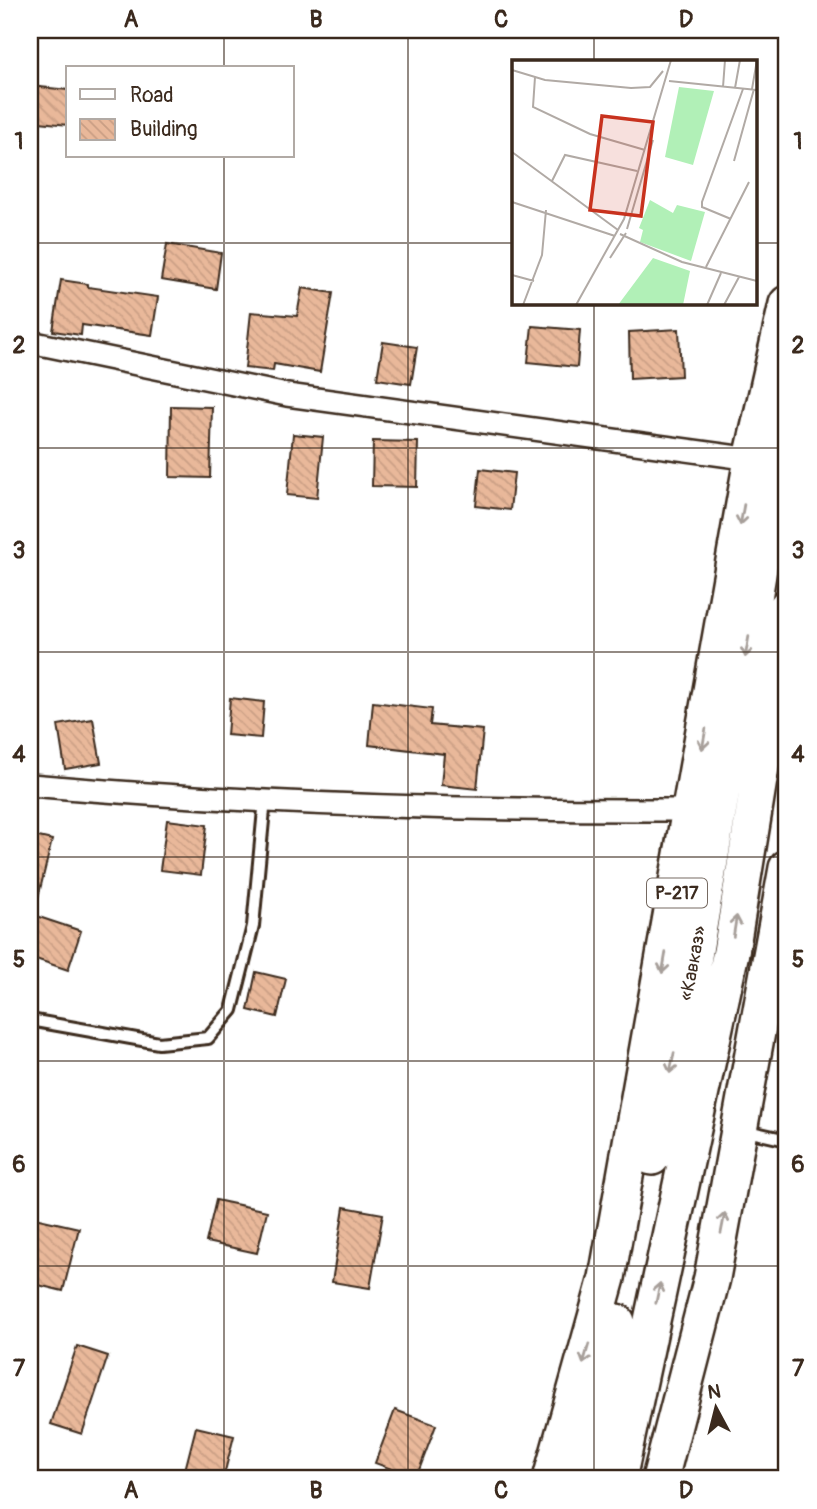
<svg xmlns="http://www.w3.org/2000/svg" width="817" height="1509" viewBox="0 0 817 1509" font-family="Pangolin,sans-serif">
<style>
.building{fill:url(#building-back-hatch);stroke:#3b2a1e;stroke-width:2}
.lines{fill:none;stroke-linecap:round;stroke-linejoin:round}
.service-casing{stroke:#3b2a1e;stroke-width:16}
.minor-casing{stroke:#3b2a1e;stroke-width:26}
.trunk-casing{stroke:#3b2a1e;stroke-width:40}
.service{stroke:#fff;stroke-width:10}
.minor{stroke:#fff;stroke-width:21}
.trunk{stroke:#fff;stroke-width:35}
.oneway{stroke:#a79f9a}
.grid{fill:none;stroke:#3b2a1e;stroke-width:2;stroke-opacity:0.55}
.labels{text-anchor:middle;stroke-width:6;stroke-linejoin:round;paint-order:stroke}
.shield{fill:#fff;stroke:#766a62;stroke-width:2}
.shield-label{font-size:18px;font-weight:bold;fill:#3b2a1e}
.street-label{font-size:19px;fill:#3b2a1e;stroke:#fff}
.inset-road{fill:none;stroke:#b1aaa5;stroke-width:2}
.view{fill:#c8321e;fill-opacity:0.15;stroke:#c8321e;stroke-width:3.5}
.inset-edge{fill:none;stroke:#3b2a1e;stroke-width:3.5}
.neatline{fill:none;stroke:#3b2a1e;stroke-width:2.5}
.grid-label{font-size:23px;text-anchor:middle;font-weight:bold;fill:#3b2a1e}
</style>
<defs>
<pattern id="building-back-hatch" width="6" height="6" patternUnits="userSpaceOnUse" patternTransform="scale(1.75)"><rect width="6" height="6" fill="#e9b89a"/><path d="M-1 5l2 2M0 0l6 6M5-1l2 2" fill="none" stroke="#c99e84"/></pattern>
</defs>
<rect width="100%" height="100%" fill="#fff"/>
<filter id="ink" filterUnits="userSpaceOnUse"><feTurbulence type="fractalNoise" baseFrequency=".0143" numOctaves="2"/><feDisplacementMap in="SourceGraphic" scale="14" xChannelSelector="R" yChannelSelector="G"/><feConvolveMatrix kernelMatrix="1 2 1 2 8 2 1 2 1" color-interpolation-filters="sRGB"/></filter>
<g filter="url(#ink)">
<path class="building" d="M30 86 68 90V125L30 121Z
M167 244 221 253 216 289 161 280Z
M61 280 88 284V287L158 297 152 335 82 325 81 335 53 331Z
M302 288 333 293 320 372 274 364 273 371 245 368 251 312 297 316Z
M532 326 580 330 577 367 528 362Z
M679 329 681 376 630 379 629 332Z
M383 342 417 347 411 384 377 379Z
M171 406 212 407 210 478 170 477Z
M293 434 323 437 317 498 287 495Z
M373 441 418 442 417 487 372 486Z
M480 469 514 473 510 510 476 506Z
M230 698 264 702 261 738 227 735Z
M373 702 432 709 430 725 483 730 477 789 441 785 444 754 369 745Z
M93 719 101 763 65 769 58 725Z
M167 820 207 825 201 875 160 870Z
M30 835 52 840 38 898 30 897Z
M30 914 81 931 68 970 30 957Z
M256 972 286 979 277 1017 248 1010Z
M216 1200 267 1211 257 1253 206 1242Z
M344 1207 383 1214 370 1288 332 1282Z
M30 1217 79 1228 63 1291 30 1283Z
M77 1346 108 1356 82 1434 51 1424Z
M395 1410 436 1425 416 1478 375 1463Z
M196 1427 234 1436 223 1479 185 1470Z"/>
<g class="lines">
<defs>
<path id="service" d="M30 1020 159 1043 208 1038 232 1010 253 926 265 799
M742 1130 787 1140"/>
<path id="minor" d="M30 342 287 395 752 459
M30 785C249 804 471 811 692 810"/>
<path id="trunk" d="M652 1157 692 968 787 401
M551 1479 607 1278 752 459 787 304
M583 1479 617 1322
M618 1479 731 952 787 607
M660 1479 712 1278 787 868"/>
</defs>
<use href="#service" class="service-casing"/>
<use href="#minor" class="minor-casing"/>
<use href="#trunk" class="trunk-casing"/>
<use href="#service" class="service"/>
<use href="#minor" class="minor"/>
<use href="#trunk" class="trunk"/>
</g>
<defs><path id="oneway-shaft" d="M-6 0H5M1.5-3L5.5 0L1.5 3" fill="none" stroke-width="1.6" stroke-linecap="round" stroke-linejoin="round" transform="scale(1.75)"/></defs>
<g class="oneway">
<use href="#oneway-shaft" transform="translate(742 515) rotate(100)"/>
<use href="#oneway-shaft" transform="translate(747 647) rotate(100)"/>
<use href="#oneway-shaft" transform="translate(704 739) rotate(100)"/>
<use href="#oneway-shaft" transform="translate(735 926) rotate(-81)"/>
<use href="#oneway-shaft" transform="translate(664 963) rotate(100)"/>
<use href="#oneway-shaft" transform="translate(672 1063) rotate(102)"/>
<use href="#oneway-shaft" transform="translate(723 1223) rotate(-79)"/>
<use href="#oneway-shaft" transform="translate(658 1293) rotate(-78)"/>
<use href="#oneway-shaft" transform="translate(586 1354) rotate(106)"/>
</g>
</g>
<path class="grid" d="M224 30V68M408 30V1479M594 30V61M224 156V1479M30 243H514M756 243H787M594 303V1479M30 448H787M30 652H787M30 857H787M30 1061H787M30 1266H787"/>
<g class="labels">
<rect class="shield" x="647" y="878.5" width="60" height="29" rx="5"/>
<g class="shield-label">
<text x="677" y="899">Р-217</text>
</g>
<g class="street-label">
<text transform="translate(692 963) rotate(-79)" y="7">«Кавказ»</text>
</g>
</g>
<g transform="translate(512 60)">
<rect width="245" height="245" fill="#fff"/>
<path d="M167 27 202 31 181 105 153 97ZM138 140 161 153 165 145 193 152 179 201 128 182 131 170 127 168ZM141 198 178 211 171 245H106Z" fill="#b1f0b7"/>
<path class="inset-road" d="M0 10 33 20 119 28 138 27 151 11M23 17 21 47 78 74 133 90M157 21 245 30M211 27 213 0M223 28 228 0M240 29 245 0M0 92 106 170M222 101 242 29M40 121 53 95 125 111M0 142 103 176M219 159 190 147V142L231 29M115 169 141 80M108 174 170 202 245 221M98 198 114 173M194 207 237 122M0 215 22 221M11 245 30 195 34 150M64 245 112 159 159 0M195 245 209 213M212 245 227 217"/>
<path class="view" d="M90 56 141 62 129 156 78 150Z"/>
<rect width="245" height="245" class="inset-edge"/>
</g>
<rect width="817" height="1509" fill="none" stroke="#fff" stroke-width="77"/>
<rect x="66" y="66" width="228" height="91" fill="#ffffff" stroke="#b1aaa5" stroke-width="2"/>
<rect x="80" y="89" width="35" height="10" fill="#ffffff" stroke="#b1aaa5" stroke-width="2"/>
<text x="130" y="102" font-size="21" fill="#3b2a1e">Road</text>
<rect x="80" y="119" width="35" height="21" fill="url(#building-back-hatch)" stroke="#b1aaa5" stroke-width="2"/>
<text x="130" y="136" font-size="21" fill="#3b2a1e">Building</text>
<g transform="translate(716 1408) rotate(353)" stroke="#ffffff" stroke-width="5" paint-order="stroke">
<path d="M0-5L12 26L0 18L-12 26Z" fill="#3b2a1e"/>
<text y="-10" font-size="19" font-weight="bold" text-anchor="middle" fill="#3b2a1e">N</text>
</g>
<rect x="38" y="38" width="740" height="1432" class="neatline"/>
<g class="grid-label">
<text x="131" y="27">A</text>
<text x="316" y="27">B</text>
<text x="501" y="27">C</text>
<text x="686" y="27">D</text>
<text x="19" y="149">1</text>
<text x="798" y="149">1</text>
<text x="19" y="353">2</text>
<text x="798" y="353">2</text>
<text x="19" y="558">3</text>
<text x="798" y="558">3</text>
<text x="19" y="762">4</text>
<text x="798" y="762">4</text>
<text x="19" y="967">5</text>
<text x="798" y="967">5</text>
<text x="19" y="1172">6</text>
<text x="798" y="1172">6</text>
<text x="19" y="1376">7</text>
<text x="798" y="1376">7</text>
<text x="131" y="1498">A</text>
<text x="316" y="1498">B</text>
<text x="501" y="1498">C</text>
<text x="686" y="1498">D</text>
</g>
</svg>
